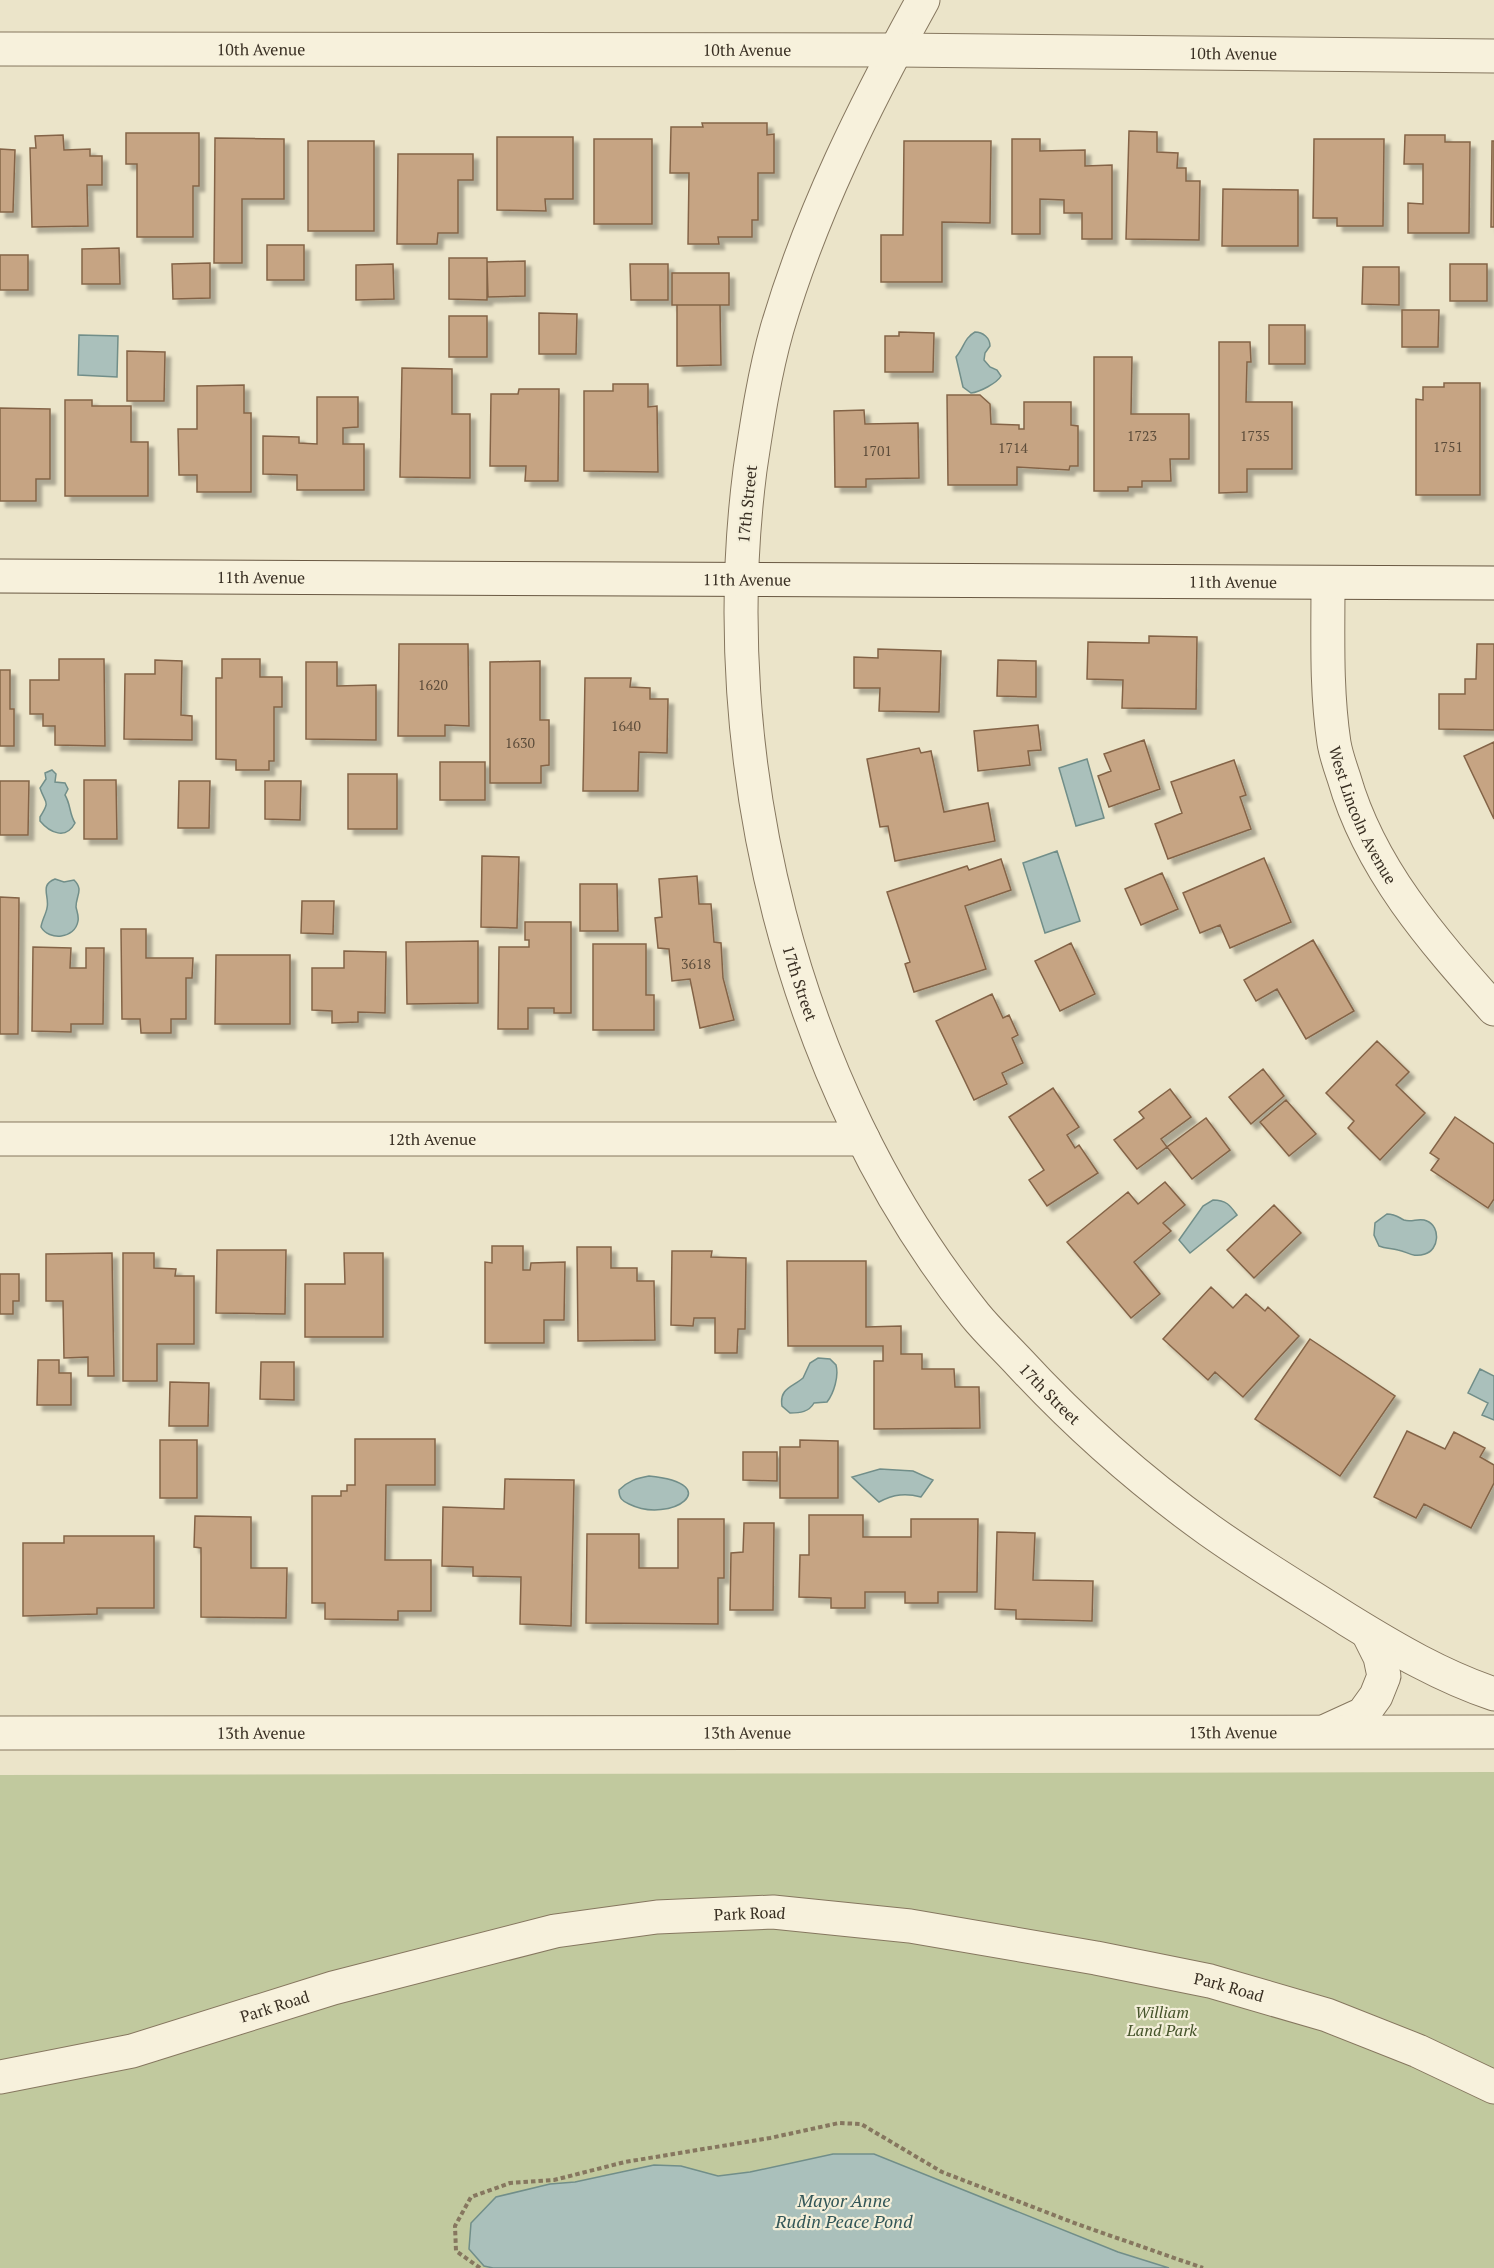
<svg xmlns="http://www.w3.org/2000/svg" width="1494" height="2268" viewBox="0 0 1494 2268" font-family="'PT Serif',serif">
<style>
.green{fill:#c1c99e}
.water{fill:#aac0bb;stroke:#718e89;stroke-width:1.5}
.building{fill:#c6a483;stroke:#846447;stroke-width:1.5;filter:url(#shadow)}
.lines{fill:none;stroke-linecap:round;stroke-linejoin:round}
.street-casing{stroke:#86775f;stroke-width:35}
.secondary-casing{stroke:#695842;stroke-width:35}
.path{stroke:#86775f;stroke-width:4;stroke-dasharray:4.5 3;stroke-linecap:butt}
.street{stroke:#f7f1dc;stroke-width:33}
.secondary{stroke:#f7f1dc;stroke-width:33}
.labels{text-anchor:middle;stroke-width:4.5;stroke-linejoin:round;paint-order:stroke}
.number-label{font-size:14px;fill:#5c4c3a}
.street-label{font-size:16px;fill:#382e22;stroke:#f3eed9}
.park-label{font-size:16px;font-style:italic;fill:#45532a;stroke:#f3eed9}
.water-label{font-size:18px;font-style:italic;fill:#325657;stroke:#f3eed9}
</style>
<defs>
<filter id="shadow"><feDropShadow dx="5.5" dy="5.5" stdDeviation="1.5" flood-color="#0004"/></filter>
</defs>
<rect width="100%" height="100%" fill="#ebe4c9"/>
<path class="green" d="M1494 1772V2268H0V1775Z"/>
<path class="water" d="M975 332C983 332 990 338 990 346L985 353 984 360 990 367 997 370 1001 376C997 383 980 392 971 393L963 387 956 357C964 348 964 338 975 332Z
M79 335 118 336 117 377 78 375Z
M1087 759 1104 818 1076 826 1059 768Z
M52 770 56 774 55 782 65 783 68 789 65 795C71 805 69 813 75 823 66 840 50 833 40 821V817C51 800 45 804 40 788L46 779 45 773Z
M1057 851 1080 921 1045 933 1023 863Z
M55 879 64 882 74 880C84 890 76 895 76 907 77 912 79 916 78 921 75 939 49 941 41 927 42 920 46 914 47 908 50 897 39 885 55 879Z
M1213 1200C1226 1200 1230 1205 1237 1215L1190 1253 1179 1240 1203 1206Z
M1387 1214C1395 1214 1398 1217 1404 1220 1412 1223 1419 1217 1427 1221 1441 1227 1439 1250 1425 1254 1413 1258 1408 1252 1398 1250 1391 1248 1386 1249 1379 1246L1374 1235 1375 1223Z
M818 1358 830 1359 836 1365C839 1376 834 1393 827 1402L814 1403C809 1412 800 1413 790 1413L782 1406C779 1388 793 1387 803 1378L810 1363Z
M1480 1369 1494 1376V1420L1482 1415 1488 1403 1468 1393Z
M880 1469 913 1471 933 1480 921 1497C906 1493 894 1494 879 1502L852 1477Z
M649 1476C728 1484 671 1525 629 1504 622 1501 619 1498 619 1490 628 1481 637 1478 649 1476Z
M833 2154H874L1118 2252 1169 2268H493L484 2266 469 2249 471 2223 496 2197 550 2184 575 2182 654 2165 681 2166 718 2176 750 2172Z"/>
<path class="building" d="M702 123H767V135L774 134V173H758V220H752V237H718L719 244H688L689 173H670L671 127H703Z
M1129 131 1157 132V152L1178 153 1177 168H1186V181H1200L1199 240 1126 239Z
M126 133H199V186H193V237H137V164H126Z
M63 135 64 150 90 149V156H102V185H87L88 226 32 227 30 148H36L35 136Z
M1405 135H1445V142H1470L1469 233H1408V203L1423 204V164H1404Z
M497 137H573V199H545L546 211 497 210Z
M215 138 284 139V199H242V263H214Z
M594 139H652V224H594Z
M1012 139H1040V151L1085 150V166L1112 165V239H1082V213H1064V200L1040 199V234H1012Z
M1314 139H1384L1383 226H1337V218H1313Z
M308 141H374V231H308Z
M904 141H991L990 223 942 222V282H881V235H903Z
M1492 141H1494V227H1491Z
M0 149 15 150 13 212H0Z
M398 154H473V180H458V233H438L437 244H397Z
M1223 189 1298 190V246H1222Z
M267 245H304V280H267Z
M119 248 120 284H82V249Z
M0 255H28V290H0Z
M449 258H487V300L449 299Z
M525 261V296L488 297 487 262Z
M210 263V298L173 299 172 264Z
M393 264 394 299 356 300V265Z
M630 264H668V300H631Z
M1450 264H1487V301H1450Z
M1363 267H1399V305L1362 304Z
M672 273H729V305H672Z
M677 305H720L721 365 677 366Z
M1402 310H1439L1438 347H1402Z
M539 313 577 314 576 354H539Z
M449 316H487V357H449Z
M1269 325H1305V364H1269Z
M899 332 934 333 933 372H885V336H899Z
M1219 342H1250L1251 362H1247L1246 402H1292V469H1247V492L1219 493Z
M127 351 165 352 164 401H127Z
M1094 357H1132L1131 414H1189V459H1170L1171 481H1142V487H1128V491H1094Z
M402 368 452 369V414H470V478L400 477Z
M1444 383H1480V495H1416V399L1423 400V387H1444Z
M613 384H648V407L657 406 658 472 584 471V391H613Z
M244 385V413H251V492H197V475H179L178 429H197V386Z
M519 389H559L558 481H525L526 466H490L491 394H518Z
M947 395H980L990 404 991 424 1019 425V429H1024V402H1071V425L1078 426V466H1070L1069 470 1017 467V485H948Z
M317 397H358V427L343 428V444H364V490H297V475L263 474V436L299 437V443L317 444Z
M65 400H92V406H131V442H148V496H65Z
M0 408 50 409V479H36V501H0Z
M864 410 865 424 918 423 919 478 866 479V487H835L834 411Z
M1149 636 1197 637 1196 709 1122 708 1123 680 1087 679 1088 642 1149 643Z
M399 644H468L469 726 445 725V736H398Z
M1477 644H1494V730L1439 729V694H1465V679H1476Z
M878 649 941 651 939 712 879 711 880 688H854V657L878 658Z
M59 659H104L105 746 55 745V726H43V714H30V680H59Z
M222 659H260V677H282V707H274V761H269V770H236V760L216 759V678H222Z
M155 660 182 661 181 715 192 716V740L124 739 125 674H155Z
M998 660 1036 661V697L997 696Z
M540 661V720H549V765L541 766V783H490V662Z
M306 662H337V686L376 685V740L306 739Z
M0 670H10V709H14V746H0Z
M585 678H631L630 687 650 688V699H668L667 753 639 752 638 791H583Z
M1038 725 1041 750 1028 751 1030 765 978 771 974 731Z
M1144 740 1160 789 1109 807 1098 776 1111 771 1104 754Z
M1494 742V819L1464 756Z
M919 748 921 753 931 751 944 812 988 803 995 841 895 861 888 826 880 827 867 759Z
M1234 760 1246 795 1240 797 1251 829 1168 859 1155 824 1182 813 1171 782Z
M440 762H485V800H440Z
M348 774H397V829H348Z
M84 780H116L117 839H84Z
M0 781H29L28 835H0Z
M179 781H210L209 828H178Z
M265 781H301L300 820 265 819Z
M482 856 519 857 517 928 481 927Z
M1264 858 1291 922 1230 948 1220 925 1200 933 1183 893Z
M1001 859 1011 890 965 906 986 969 914 992 905 964 910 962 887 892 967 866 969 870Z
M1162 873 1178 909 1141 925 1125 889Z
M697 876 699 904H711L714 942 721 943 723 978 734 1020 700 1028 690 979 672 981 669 949 658 948 655 918 662 917 659 879Z
M580 884H617L618 931H580Z
M0 897 19 898 18 1034H0Z
M302 901H334L333 934 301 933Z
M525 922H571V1013H554V1008H528V1029H498L499 947H529V940H525Z
M121 929H146V958H193L192 978H186V1019H171V1033H141L140 1019H122Z
M1313 940 1354 1011 1306 1039 1277 989 1256 1001 1244 980Z
M478 941V1003L407 1004 406 942Z
M1071 943 1095 994 1060 1011 1035 961Z
M593 944H646V995H654V1030H593Z
M33 947 71 948 70 968H86V948H104L103 1024H71V1032L32 1031Z
M344 951 386 952 385 1013 358 1012V1022L332 1023V1011L312 1010V968H344Z
M216 955H290V1024H215Z
M992 994 1003 1018 1009 1015 1018 1035 1012 1038 1023 1063 1002 1073 1007 1084 974 1100 936 1021Z
M1377 1041 1409 1072 1396 1085 1425 1113 1380 1160 1348 1128 1354 1121 1326 1093Z
M1263 1069 1284 1096 1251 1124 1229 1097Z
M1053 1088 1079 1127 1067 1135 1075 1148 1079 1145 1098 1173 1047 1206 1029 1180 1044 1170 1009 1117Z
M1170 1089 1191 1117 1161 1139 1167 1147 1137 1169 1114 1140 1144 1118 1139 1112Z
M1286 1100 1316 1134 1289 1156 1260 1122Z
M1455 1117 1494 1144V1199L1488 1208 1431 1170 1439 1159 1430 1153Z
M1206 1118 1230 1150 1192 1179 1167 1147Z
M1165 1182 1185 1205 1163 1223 1171 1231 1134 1262 1160 1294 1131 1318 1067 1242 1128 1192 1138 1204Z
M1274 1205 1301 1233 1254 1278 1227 1250Z
M492 1246H523V1270H530L531 1263 565 1262 564 1320H544V1343H485V1262L492 1263Z
M577 1247H611V1268H637V1281H654L655 1340 578 1341Z
M217 1250H286L285 1314 216 1313Z
M672 1251H712L711 1257 746 1258 745 1329H738L737 1353H715V1318H694L693 1326 671 1325Z
M112 1253 114 1376H88V1357L64 1358 63 1301H46V1254Z
M123 1253H154V1268L176 1269 175 1276H194V1344H157V1381H123Z
M344 1253H383V1337H305V1284H345Z
M787 1261H866V1327L901 1326V1354H922V1369H954L955 1387H979L980 1428 874 1429V1361H883V1346H788Z
M0 1274H19V1301H13V1314H0Z
M1211 1287 1233 1308 1246 1294 1265 1311 1268 1307 1299 1336 1243 1397 1215 1372 1208 1380 1163 1339Z
M1310 1339 1395 1396 1340 1476 1255 1419Z
M38 1360H59V1373H71V1405H37Z
M261 1362H294V1400L260 1399Z
M170 1382 209 1383 208 1426H169Z
M1407 1431 1445 1449 1454 1432 1485 1448 1480 1457 1494 1465V1483L1471 1528 1424 1504 1416 1518 1374 1497Z
M355 1439H435V1485H386L385 1560H431V1611H398V1620L325 1619V1603H312V1496H341V1491H347V1485H355Z
M160 1440H197V1498H160Z
M800 1440 838 1441V1498H780V1447H800Z
M743 1452H777V1481L743 1480Z
M505 1479 574 1480 571 1626 520 1624 521 1577 473 1576V1567L442 1566 443 1507 504 1509Z
M809 1515H863V1537H911V1519H978L977 1592H938V1603H905V1592H865V1608H831V1598L799 1597 800 1555H809Z
M195 1516 251 1517V1568H287L286 1618 201 1617V1548L194 1547Z
M678 1519H724V1578H718V1624L586 1623 587 1534H639V1568H678Z
M744 1523H774L773 1610H730L731 1553 743 1552Z
M997 1532 1035 1533 1033 1580 1093 1581 1092 1621 1016 1619V1610L995 1609Z
M64 1536H154V1608H97V1614L23 1616V1543H64Z"/>
<g class="lines">
<defs>
<g id="street">
<path id="s1" d="M923 0C865 105 811 213 777 329 764 375 757 423 750 470 713 759 791 1085 975 1315 988 1331 1003 1345 1017 1360 1076 1424 1139 1480 1209 1530 1254 1562 1301 1590 1348 1620 1395 1649 1441 1676 1494 1694"/>
<path id="s2" d="M0 49 896 50 1494 56"/>
<path id="s3" d="M1328 584C1328 637 1326 690 1334 743 1336 755 1340 766 1344 778 1370 869 1432 939 1494 1009"/>
<path id="s4" d="M0 1139H863"/>
<path d="M1328 1730 1363 1714 1376 1696 1384 1676 1380 1657 1368 1633"/>
<path id="s5" d="M0 1733 1494 1732"/>
<path id="s6" d="M0 2077 132 2051 333 1988 555 1931 657 1917 773 1912 910 1926 1096 1958 1210 1981 1327 2015 1418 2051 1494 2087"/>
</g>
<g id="secondary">
<path id="s7" d="M0 576 1494 583"/>
</g>
</defs>
<use href="#street" class="street-casing"/>
<use href="#secondary" class="secondary-casing"/>
<path class="path" d="M480 2268 456 2251 455 2226 471 2197 510 2183 554 2180 625 2162 770 2138 839 2123 861 2124 942 2172 1077 2224 1203 2268"/>
<use href="#street" class="street"/>
<use href="#secondary" class="secondary"/>
</g>
<g class="labels">
<g class="number-label">
<text x="1142" y="441">1723</text>
<text x="1255" y="441">1735</text>
<text x="1448" y="452">1751</text>
<text x="1013" y="453">1714</text>
<text x="877" y="456">1701</text>
<text x="433" y="690">1620</text>
<text x="626" y="731">1640</text>
<text x="520" y="748">1630</text>
<text x="696" y="969">3618</text>
</g>
<g class="street-label">
<text dy="6" stroke="none"><textPath href="#s2" startOffset="261">10th Avenue</textPath></text>
<text dy="6" stroke="none"><textPath href="#s2" startOffset="747">10th Avenue</textPath></text>
<text dy="6" stroke="none"><textPath href="#s2" startOffset="1233">10th Avenue</textPath></text>
<text transform="translate(747 504) rotate(-84)" y="6">17th Street</text>
<text dy="6" stroke="none"><textPath href="#s7" startOffset="261">11th Avenue</textPath></text>
<text dy="6" stroke="none"><textPath href="#s7" startOffset="747">11th Avenue</textPath></text>
<text dy="6" stroke="none"><textPath href="#s7" startOffset="1233">11th Avenue</textPath></text>
<text dy="6" stroke="none"><textPath href="#s3" startOffset="237">West Lincoln Avenue</textPath></text>
<text dy="6" stroke="none"><textPath href="#s1" startOffset="1024">17th Street</textPath></text>
<text dy="6" stroke="none"><textPath href="#s4" startOffset="432">12th Avenue</textPath></text>
<text dy="6" stroke="none"><textPath href="#s1" startOffset="1510">17th Street</textPath></text>
<text dy="6" stroke="none"><textPath href="#s5" startOffset="261">13th Avenue</textPath></text>
<text dy="6" stroke="none"><textPath href="#s5" startOffset="747">13th Avenue</textPath></text>
<text dy="6" stroke="none"><textPath href="#s5" startOffset="1233">13th Avenue</textPath></text>
<text dy="6" stroke="none"><textPath href="#s6" startOffset="770">Park Road</textPath></text>
<text dy="6" stroke="none"><textPath href="#s6" startOffset="1256">Park Road</textPath></text>
<text dy="6" stroke="none"><textPath href="#s6" startOffset="284">Park Road</textPath></text>
</g>
<g class="park-label">
<text x="1162" y="2018">William<tspan x="1162" dy="18">Land Park</tspan></text>
</g>
<g class="water-label">
<text x="844" y="2207">Mayor Anne<tspan x="844" dy="21">Rudin Peace Pond</tspan></text>
</g>
</g>
</svg>
